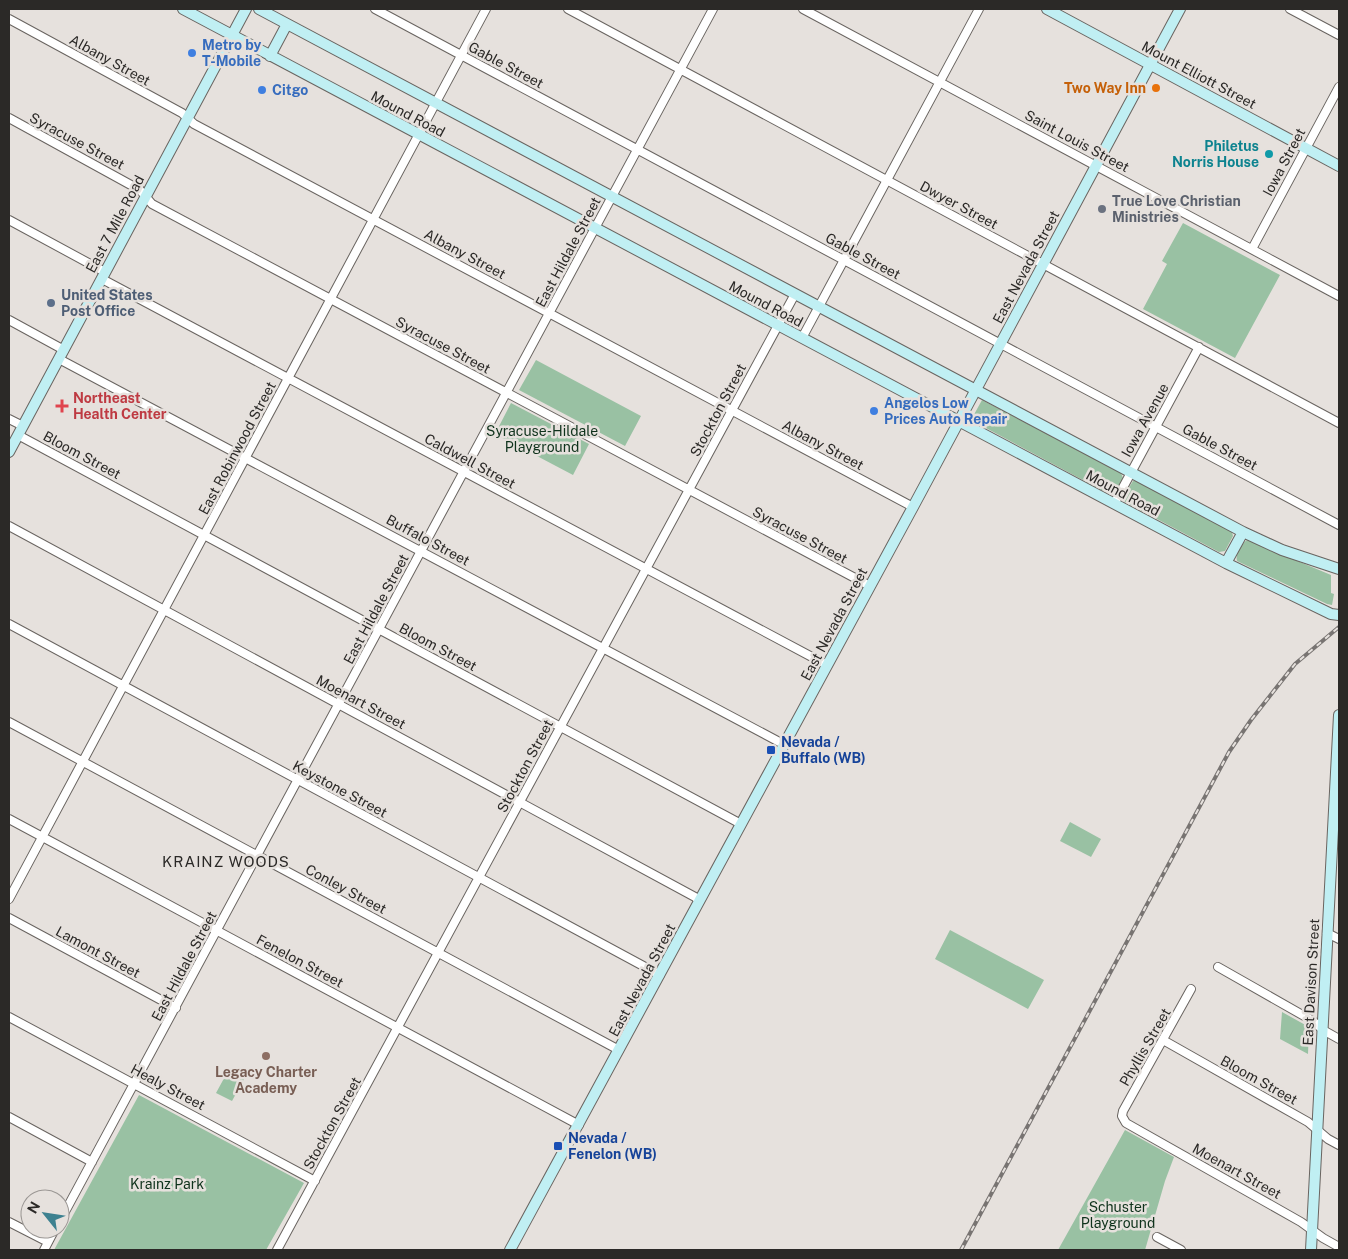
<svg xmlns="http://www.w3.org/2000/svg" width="1348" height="1259" viewBox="0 0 1348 1259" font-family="'Public Sans',sans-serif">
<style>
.green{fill:#99c1a3}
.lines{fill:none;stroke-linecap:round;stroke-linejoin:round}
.street-casing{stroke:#696460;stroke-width:10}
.secondary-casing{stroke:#696460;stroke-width:12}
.street{stroke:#fff;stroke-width:8}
.secondary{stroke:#c0eff3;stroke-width:10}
.rail-casing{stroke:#787472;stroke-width:4}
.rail{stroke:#e6e1dd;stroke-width:2;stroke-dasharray:5.5;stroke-linecap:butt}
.shop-dot{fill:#3f7fe0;stroke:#e6e1dd;stroke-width:2}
.food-dot{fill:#e8710a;stroke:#e6e1dd;stroke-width:2}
.culture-dot{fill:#0f9aa8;stroke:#e6e1dd;stroke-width:2}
.worship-dot{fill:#6b7280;stroke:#e6e1dd;stroke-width:2}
.service-dot{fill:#5c6f8a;stroke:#e6e1dd;stroke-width:2}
.health-dot{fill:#e0444e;stroke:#e6e1dd;stroke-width:2}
.transit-dot{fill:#1a4fb4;stroke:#e6e1dd;stroke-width:2}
.education-dot{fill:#8d6e63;stroke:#e6e1dd;stroke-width:2}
.labels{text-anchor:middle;stroke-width:5;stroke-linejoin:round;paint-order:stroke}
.shop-label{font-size:14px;font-weight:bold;fill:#366cbe;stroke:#e6e1dd;text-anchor:start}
.street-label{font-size:14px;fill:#2b2927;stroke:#e6e1dd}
.food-label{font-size:14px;font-weight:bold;fill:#c56008;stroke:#e6e1dd;text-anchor:end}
.culture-label{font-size:14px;font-weight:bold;fill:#0d838f;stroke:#e6e1dd;text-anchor:end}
.worship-label{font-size:14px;font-weight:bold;fill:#5b616d;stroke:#e6e1dd;text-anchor:start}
.service-label{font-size:14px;font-weight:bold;fill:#4e5e75;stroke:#e6e1dd;text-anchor:start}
.health-label{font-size:14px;font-weight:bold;fill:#be3a42;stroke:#e6e1dd;text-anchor:start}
.park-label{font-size:14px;fill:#0e321b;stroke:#e6e1dd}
.transit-label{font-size:14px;font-weight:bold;fill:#164399;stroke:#e6e1dd;text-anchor:start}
.education-label{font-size:14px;font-weight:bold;fill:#785e54;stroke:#e6e1dd}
.neighbourhood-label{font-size:15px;letter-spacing:1px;fill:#2b2927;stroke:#e6e1dd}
</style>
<rect width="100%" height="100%" fill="#e6e1dd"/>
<path class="green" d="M1183 223 1280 275 1235 358 1143 309 1167 264 1162 261Z
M536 360 641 416 625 446 519 390Z
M982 400 1121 473 1123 478 1115 493 1109 494 971 420Z
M511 403 589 444 573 475 495 434Z
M1133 481H1137L1232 532 1233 536 1225 551 1219 552 1125 502 1123 497Z
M1247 540 1331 575V593L1334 594 1332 605 1327 604 1237 561C1235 555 1241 544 1247 540Z
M1070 822 1101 839 1091 857 1060 841Z
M950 930 1044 980 1028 1009 935 959Z
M1282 1012 1309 1027 1308 1054 1280 1039Z
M228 1071 244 1079 232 1101 216 1093Z
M139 1095 304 1183 266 1250H54Z
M1125 1130 1174 1157 1165 1181 1145 1250H1058Z"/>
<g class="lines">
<defs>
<path id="street" d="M375 9 1339 525
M568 9 1339 423
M803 9 1339 296
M1290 9 1339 35
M9 19 182 113 194 124 913 507
M9 118 140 190 152 204 870 586
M9 220 105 272
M1252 249 1339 87
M102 279 827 665
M9 320 64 350
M802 338 979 9
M59 359 785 745
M9 419 23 426
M18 435 741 824
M1114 504 1199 347
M9 526 695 897 699 901
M9 624 660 975
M9 722 619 1050
M9 819 579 1125
M9 899 486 9
M9 918 176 1008
M1327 933 1339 939
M1218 967 1313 1021 1323 1030 1339 1039
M1191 989 1123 1111 1122 1116 1126 1123 1301 1222 1323 1238 1339 1247
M9 1017 315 1181
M1163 1040 1308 1122 1328 1139 1339 1145
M9 1117 92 1162
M60 1221 713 9
M9 1222 48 1242
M1157 1237 1181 1250
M44 1250 55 1229
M277 1250 795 294"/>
<path id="secondary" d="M183 9 1226 563 1331 614 1339 615
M259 9 1243 532 1282 550 1339 569
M1047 9 1339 166
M270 56 287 24
M9 452 246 9
M1226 563 1243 532
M510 1250 913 507 1180 9
M1311 1250 1339 715"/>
</defs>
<use href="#street" class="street-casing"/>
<use href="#secondary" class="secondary-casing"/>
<use href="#street" class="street"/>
<use href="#secondary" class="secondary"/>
<defs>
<path id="rail" d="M961 1250 1229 752 1251 720 1295 664 1339 627"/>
</defs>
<use href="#rail" class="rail-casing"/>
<use href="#rail" class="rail"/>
</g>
<g class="shop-dot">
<circle cx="192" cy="53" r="5"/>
<circle cx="262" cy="90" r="5"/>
<circle cx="874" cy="411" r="5"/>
</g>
<circle class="food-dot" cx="1156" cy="88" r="5"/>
<circle class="culture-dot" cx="1269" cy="154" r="5"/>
<circle class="worship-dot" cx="1102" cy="209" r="5"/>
<circle class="service-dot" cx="51" cy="303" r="5"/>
<path class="health-dot" d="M59.5 398.5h5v5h5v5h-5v5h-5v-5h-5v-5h5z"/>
<g class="transit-dot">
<rect x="766" y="745" width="10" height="10" rx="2.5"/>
<rect x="553" y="1141" width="10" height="10" rx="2.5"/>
</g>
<circle class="education-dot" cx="266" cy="1056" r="5"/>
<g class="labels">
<g class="shop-label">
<text x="202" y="50">Metro by<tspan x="202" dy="16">T-Mobile</tspan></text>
<text x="272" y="95">Citgo</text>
<text x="884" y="408">Angelos Low<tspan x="884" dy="16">Prices Auto Repair</tspan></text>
</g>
<g class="street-label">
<text transform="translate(110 60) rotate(29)" y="5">Albany Street</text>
<text transform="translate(506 65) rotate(28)" y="5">Gable Street</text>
<text transform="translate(1199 75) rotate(28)" y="5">Mount Elliott Street</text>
<text transform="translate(408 114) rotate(28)" y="5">Mound Road</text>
<text transform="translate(77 141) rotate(28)" y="5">Syracuse Street</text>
<text transform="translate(1077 141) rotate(28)" y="5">Saint Louis Street</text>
<text transform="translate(1284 162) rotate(-62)" y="5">Iowa Street</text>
<text transform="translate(959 205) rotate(28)" y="5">Dwyer Street</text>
<text transform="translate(115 224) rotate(-62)" y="5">East 7 Mile Road</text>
<text transform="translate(568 252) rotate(-62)" y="5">East Hildale Street</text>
<text transform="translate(465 254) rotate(28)" y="5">Albany Street</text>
<text transform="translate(863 256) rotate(28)" y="5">Gable Street</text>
<text transform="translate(1026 267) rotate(-62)" y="5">East Nevada Street</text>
<text transform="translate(766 304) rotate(28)" y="5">Mound Road</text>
<text transform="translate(443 345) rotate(28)" y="5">Syracuse Street</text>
<text transform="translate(718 410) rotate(-62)" y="5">Stockton Street</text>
<text transform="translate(1145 420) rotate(-61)" y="5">Iowa Avenue</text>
<text transform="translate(823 445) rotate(28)" y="5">Albany Street</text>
<text transform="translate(1220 447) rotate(28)" y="5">Gable Street</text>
<text transform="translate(237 448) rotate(-62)" y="5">East Robinwood Street</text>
<text transform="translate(82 455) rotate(28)" y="5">Bloom Street</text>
<text transform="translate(470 461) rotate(28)" y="5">Caldwell Street</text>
<text transform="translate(1123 493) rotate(28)" y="5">Mound Road</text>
<text transform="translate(800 535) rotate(28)" y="5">Syracuse Street</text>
<text transform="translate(428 540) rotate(28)" y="5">Buffalo Street</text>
<text transform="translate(376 609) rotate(-62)" y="5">East Hildale Street</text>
<text transform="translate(834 624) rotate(-62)" y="5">East Nevada Street</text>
<text transform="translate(438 647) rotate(28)" y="5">Bloom Street</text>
<text transform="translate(361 702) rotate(28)" y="5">Moenart Street</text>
<text transform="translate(525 766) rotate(-62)" y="5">Stockton Street</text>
<text transform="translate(340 789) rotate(28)" y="5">Keystone Street</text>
<text transform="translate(346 889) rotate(28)" y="5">Conley Street</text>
<text transform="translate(98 952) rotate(28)" y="5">Lamont Street</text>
<text transform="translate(300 961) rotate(28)" y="5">Fenelon Street</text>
<text transform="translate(184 966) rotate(-62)" y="5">East Hildale Street</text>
<text transform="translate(642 980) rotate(-62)" y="5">East Nevada Street</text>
<text transform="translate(1311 982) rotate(-87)" y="5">East Davison Street</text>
<text transform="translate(1145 1047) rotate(-60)" y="5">Phyllis Street</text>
<text transform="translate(1259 1080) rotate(29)" y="5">Bloom Street</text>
<text transform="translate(168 1087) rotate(28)" y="5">Healy Street</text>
<text transform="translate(332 1123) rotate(-61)" y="5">Stockton Street</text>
<text transform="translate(1237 1171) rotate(29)" y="5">Moenart Street</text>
</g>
<g class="food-label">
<text x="1146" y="93">Two Way Inn</text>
</g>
<g class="culture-label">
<text x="1259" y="151">Philetus<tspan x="1259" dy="16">Norris House</tspan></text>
</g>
<g class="worship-label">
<text x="1112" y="206">True Love Christian<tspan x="1112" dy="16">Ministries</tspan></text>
</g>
<g class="service-label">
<text x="61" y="300">United States<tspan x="61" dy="16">Post Office</tspan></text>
</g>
<g class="health-label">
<text x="73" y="403">Northeast<tspan x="73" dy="16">Health Center</tspan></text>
</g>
<g class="park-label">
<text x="542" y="436">Syracuse-Hildale<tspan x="542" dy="16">Playground</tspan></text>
<text x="167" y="1189">Krainz Park</text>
<text x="1118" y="1212">Schuster<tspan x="1118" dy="16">Playground</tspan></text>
</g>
<g class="transit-label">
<text x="781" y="747">Nevada /<tspan x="781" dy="16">Buffalo (WB)</tspan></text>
<text x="568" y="1143">Nevada /<tspan x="568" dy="16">Fenelon (WB)</tspan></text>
</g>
<g class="education-label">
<text x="266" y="1077">Legacy Charter<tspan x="266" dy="16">Academy</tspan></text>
</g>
<g class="neighbourhood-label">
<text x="226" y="867">KRAINZ WOODS</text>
</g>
</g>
<rect width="1348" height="1259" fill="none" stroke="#2b2927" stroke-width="20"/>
<g transform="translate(45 1214) rotate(300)"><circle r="24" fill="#e6e1dd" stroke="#9b9794"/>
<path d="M0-4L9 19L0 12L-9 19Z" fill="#3d8190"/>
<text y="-8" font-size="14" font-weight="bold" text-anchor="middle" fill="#2b2927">N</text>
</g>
</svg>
